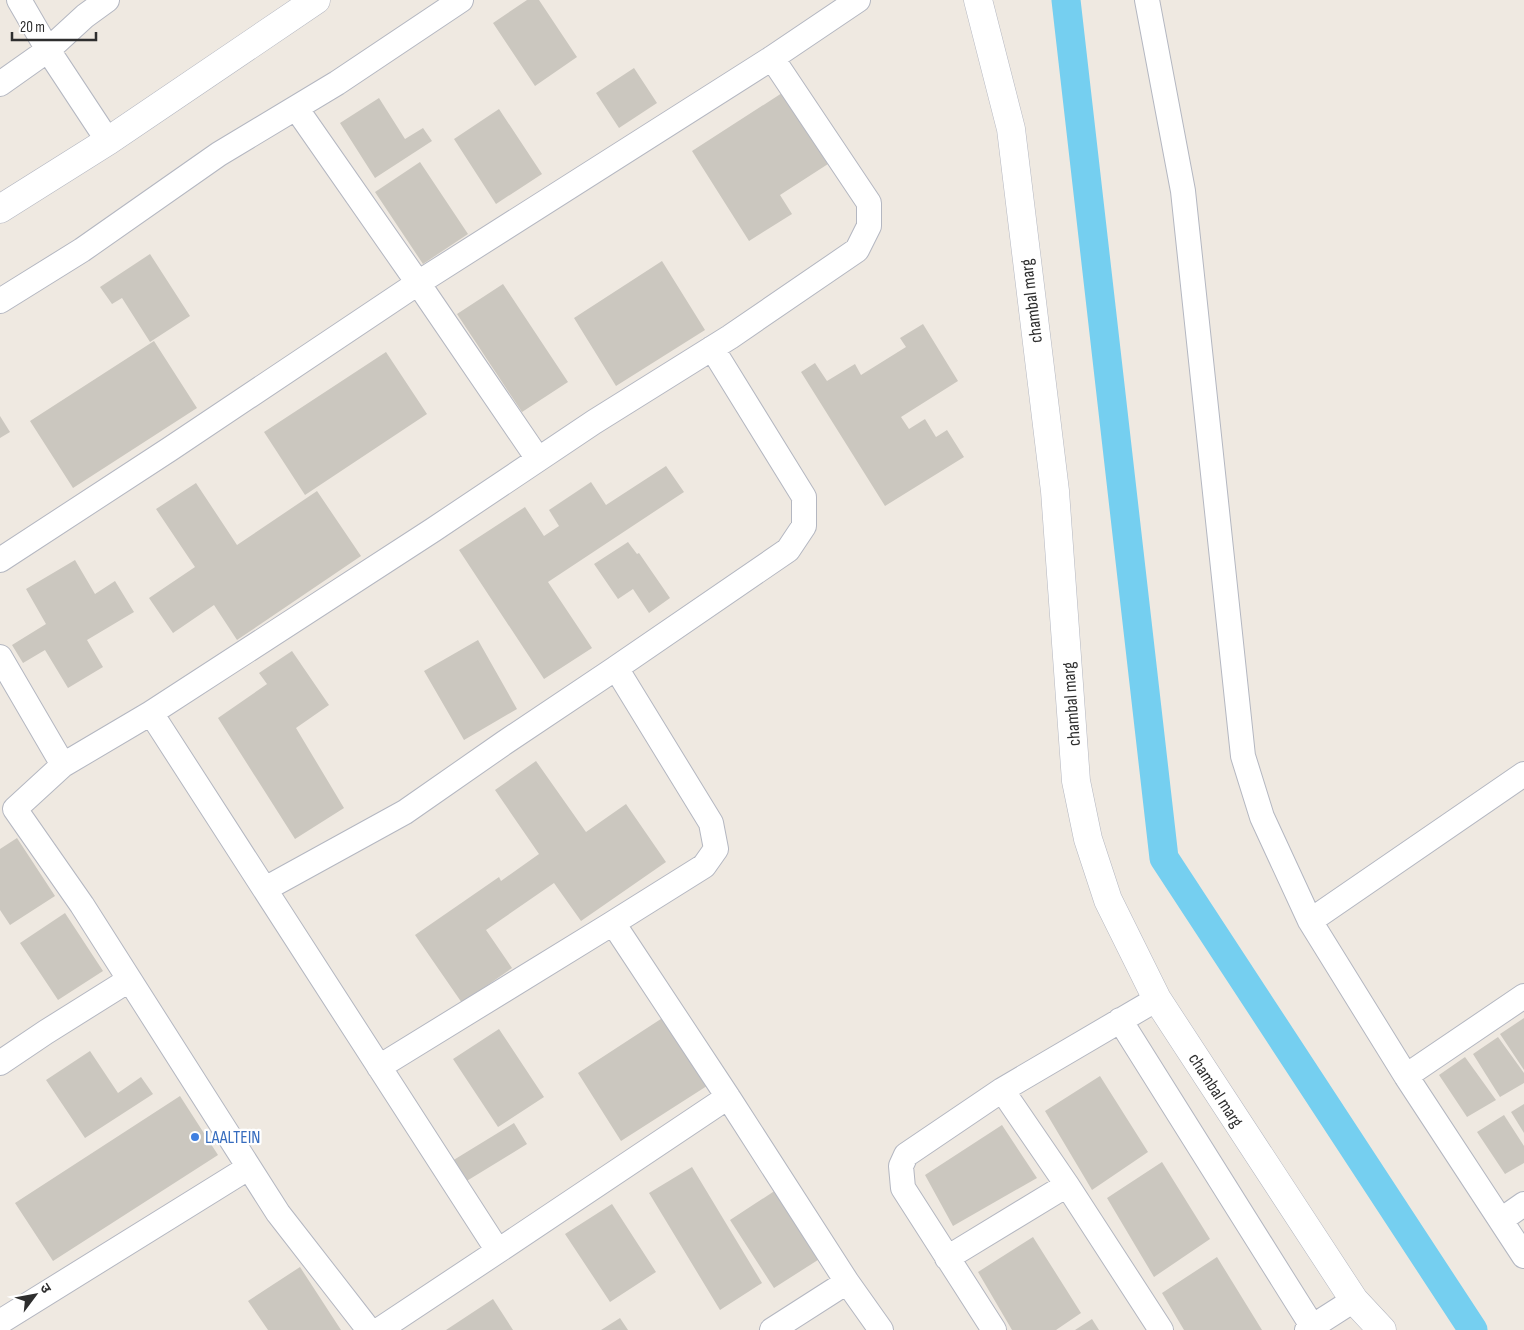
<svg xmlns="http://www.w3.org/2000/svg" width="1524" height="1330" viewBox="0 0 1524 1330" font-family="'Sofia Sans Condensed','Noto Sans Devanagari',sans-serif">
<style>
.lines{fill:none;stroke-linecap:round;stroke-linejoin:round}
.canal{stroke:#75cff0;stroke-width:29}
.building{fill:#cbc7bf}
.minor-casing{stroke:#b4b7c1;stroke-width:26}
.tertiary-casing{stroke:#b4b7c1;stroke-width:29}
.minor{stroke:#fff;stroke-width:24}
.tertiary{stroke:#fff;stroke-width:28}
.shop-dot{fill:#3f7fe0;stroke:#fff;stroke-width:2}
.labels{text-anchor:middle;stroke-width:4.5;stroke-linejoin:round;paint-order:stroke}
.street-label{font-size:18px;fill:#2e2e2e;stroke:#fff}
.shop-label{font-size:18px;fill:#366cbe;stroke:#fff;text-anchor:start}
</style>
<rect width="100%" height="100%" fill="#efe9e1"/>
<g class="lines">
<path class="canal" d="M1066 0 1164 858 1473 1330"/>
</g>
<path class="building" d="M527 0H539L577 57 535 86 493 23Z
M634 68 657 103 619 128 596 93Z
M782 93 828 164 780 195 792 214 749 241 692 151Z
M379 98 405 139 423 128 432 141 375 178 340 123Z
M499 109 542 174 496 204 454 139Z
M420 162 468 234 423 264 375 192Z
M150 254 190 316 150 342 122 298 112 304 100 287Z
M662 261 705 330 616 386 574 318Z
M503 284 568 382 522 412 457 314Z
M923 324 958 381 901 417 909 429 925 419 936 437 947 430 964 457 885 506 801 372 815 363 827 381 855 364 861 375 906 347 900 338Z
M154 341 197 408 73 488 30 421Z
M386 352 427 414 305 495 264 432Z
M0 416 10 432 0 438Z
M666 466 684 492 548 582 592 648 544 679 459 550 525 507 544 536 559 526 549 510 591 482 606 505Z
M196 483 237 545 317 491 361 556 237 640 214 605 173 633 149 598 195 567 156 509Z
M628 542 637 554 639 553 670 598 649 613 633 589 618 599 594 564Z
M75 560 95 594 115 581 134 612 87 640 103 667 68 688 45 650 23 663 12 645 46 624 26 589Z
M478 640 517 709 464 740 424 671Z
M292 651 329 705 296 728 344 808 295 839 218 718 267 684 259 673Z
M536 761 586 832 626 804 666 862 581 921 554 883 486 930 512 968 462 1003 415 935 499 877 501 881 539 854 495 790Z
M17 838 55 896 10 925 0 910V849Z
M65 913 103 971 58 1000 20 943Z
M667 1015 710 1084 621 1141 578 1073Z
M1524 1018V1070L1500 1034Z
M499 1029 544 1097 498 1127 453 1059Z
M1498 1037 1524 1073V1083L1500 1097 1473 1054Z
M90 1051 118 1093 141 1077 153 1094 85 1138 46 1080Z
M1465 1057 1496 1100 1467 1117 1439 1075Z
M1100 1076 1148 1152 1092 1190 1045 1111Z
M180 1096 218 1155 53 1261 15 1203Z
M1524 1104V1133L1511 1112Z
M1504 1115 1524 1146V1163L1505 1174 1477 1132Z
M514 1123 527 1144 465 1182 452 1161Z
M1002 1125 1037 1178 953 1226 925 1175Z
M1162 1162 1210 1239 1154 1277 1107 1198Z
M692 1167 762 1283 720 1310 649 1193Z
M776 1190 821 1258 774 1288 730 1220Z
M612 1204 656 1272 610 1302 565 1234Z
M1033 1237 1081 1313 1056 1330H1012L978 1272Z
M1217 1257 1262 1330H1184L1162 1293Z
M300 1267 341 1330H268L248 1301Z
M493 1299 513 1330H446Z
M620 1318 628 1330H601Z
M1092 1319 1099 1330H1075Z"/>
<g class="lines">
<defs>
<path id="minor" d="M19 0 48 50 108 141
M1147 0 1183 191 1243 756 1262 817 1310 921 1406 1076 1524 1256
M0 84 48 50 85 16 107 0
M296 108 418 283 538 459
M0 301 82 250 219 154 337 83 461 0
M712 348 804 497V526L788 550 616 668 711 823 716 849 704 866 613 923 728 1097 847 1282 881 1330
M0 560 170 449 418 283 772 58 858 0
M0 657 63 765
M151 713 433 530 594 422 730 337 857 250 869 226V203L772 58
M265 889 405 812 504 743 616 668
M1310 921 1524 774
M1120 1020 1312 1326
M0 1063 46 1032 129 980
M379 1067 613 923
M1406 1076 1524 996
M1002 1090 1067 1185 1161 1330
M1501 1220 1524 1204
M498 1251 728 1097
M947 1258 1067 1185
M0 1322 248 1168
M369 1330 278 1213 82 905 15 809 63 765 151 713 498 1251 379 1330
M772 1330 847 1282
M994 1330 903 1188 901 1166 906 1155 1002 1090 1157 999
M1307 1330 1354 1300"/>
<path id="tertiary" d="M978 0 1011 129 1055 491 1076 781 1088 839 1108 900 1157 999 1354 1300 1382 1330
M0 209 108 141 316 0"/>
</defs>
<use href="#minor" class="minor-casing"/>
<use href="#tertiary" class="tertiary-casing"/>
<use href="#minor" class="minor"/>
<use href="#tertiary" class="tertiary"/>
</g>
<circle class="shop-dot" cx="195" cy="1137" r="5"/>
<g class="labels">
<g class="street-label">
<text transform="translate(1031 301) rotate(-97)" y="6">chambal marg</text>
<text transform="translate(1071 704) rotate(-94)" y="6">chambal marg</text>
<text transform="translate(1216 1090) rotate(57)" y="6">chambal marg</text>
</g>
<g class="shop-label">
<text x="205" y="1143">LAALTEIN</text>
</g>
</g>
<g transform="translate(35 1295) rotate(58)" stroke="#ffffff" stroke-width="4" paint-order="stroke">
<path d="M0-4L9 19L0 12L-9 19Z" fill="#2e2e2e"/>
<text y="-8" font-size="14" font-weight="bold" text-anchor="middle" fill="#2e2e2e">उ</text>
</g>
<path d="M12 32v8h84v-8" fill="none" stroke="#2e2e2e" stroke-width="2.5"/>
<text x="20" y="32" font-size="15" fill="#2e2e2e" stroke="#ffffff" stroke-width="4" paint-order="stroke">20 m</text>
</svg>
